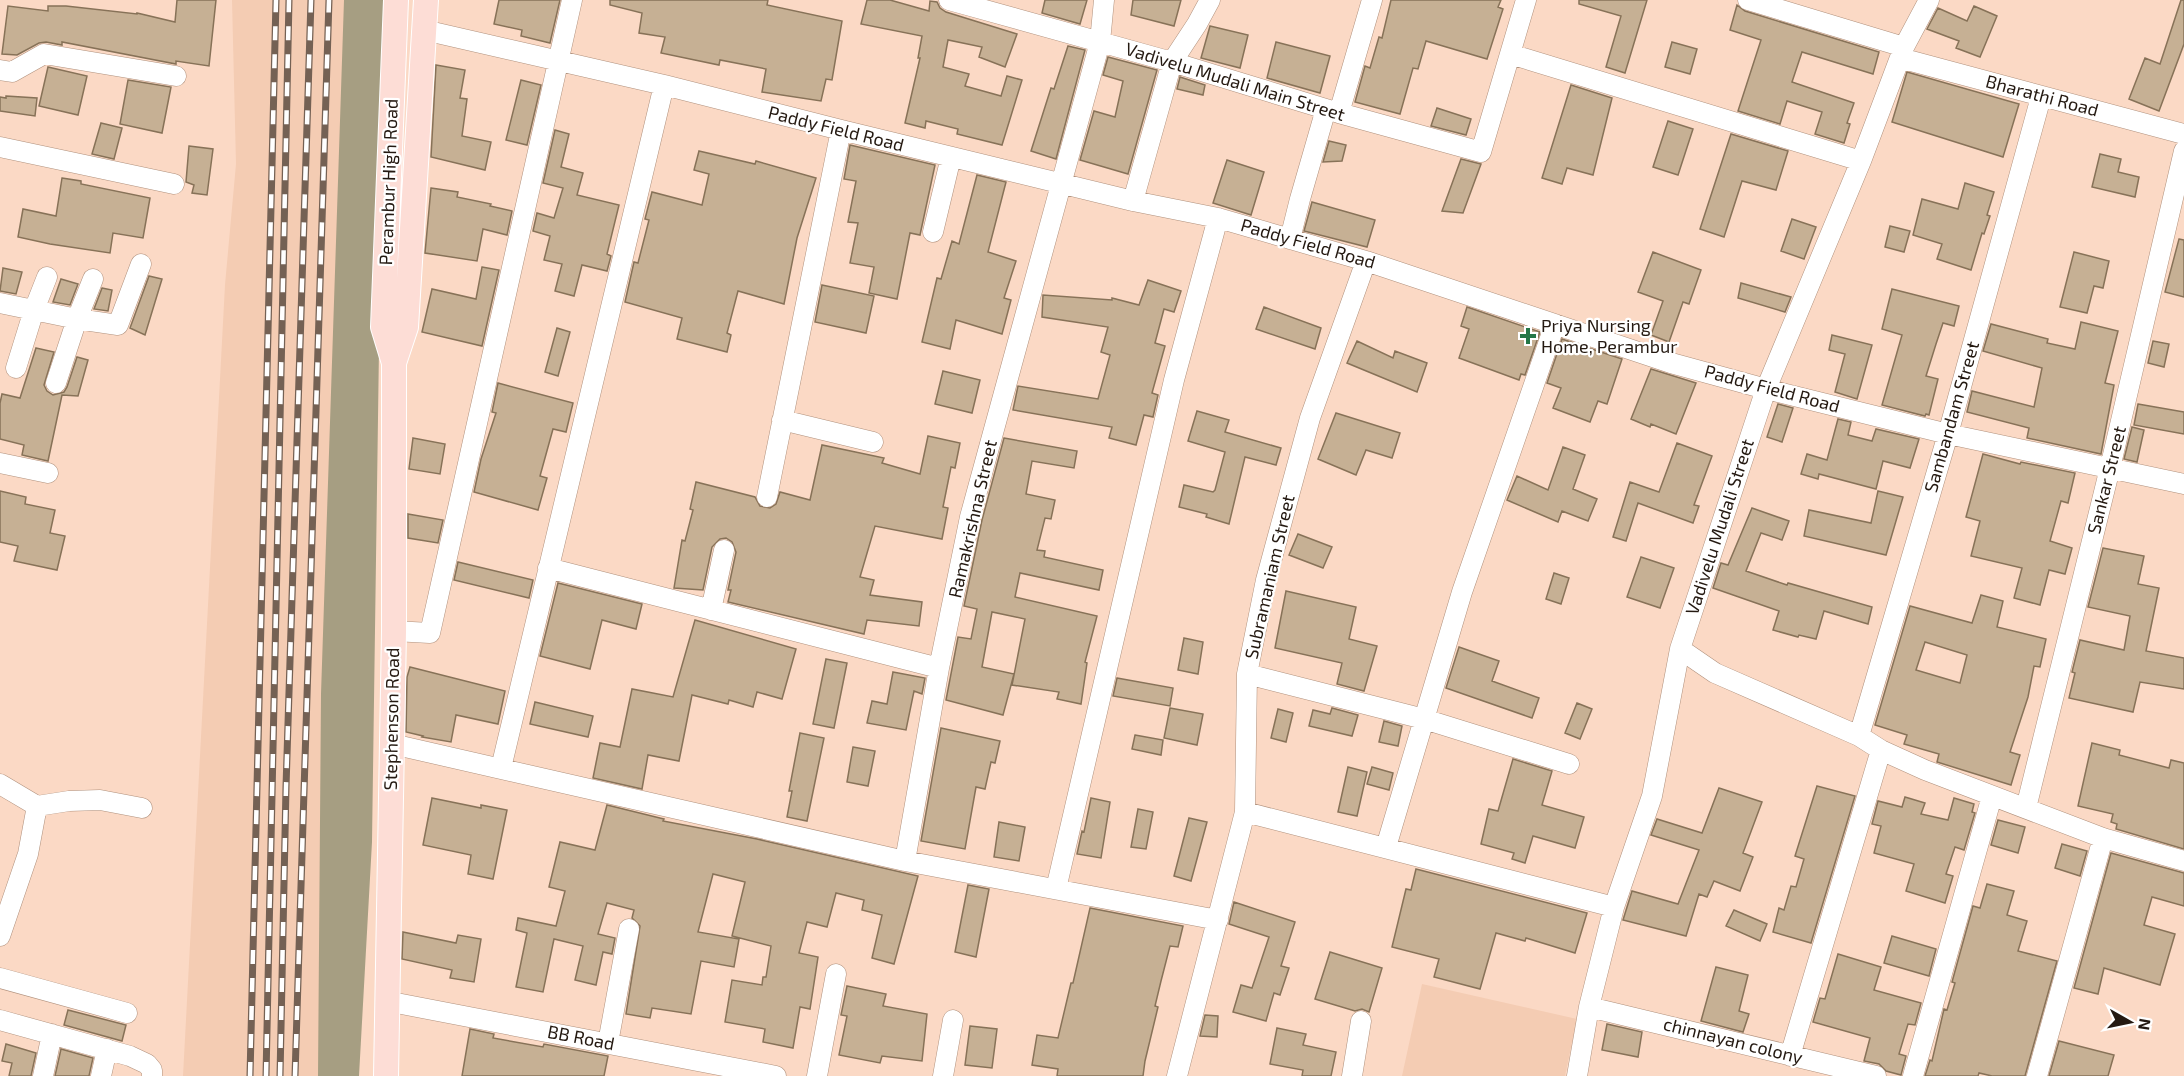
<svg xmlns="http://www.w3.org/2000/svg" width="2184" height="1076" viewBox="0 0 2184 1076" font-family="'Exo 2',sans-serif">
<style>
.built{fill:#f4ccb3}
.forest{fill:#a69e82}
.building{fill:#c6b094;stroke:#877258;stroke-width:1.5;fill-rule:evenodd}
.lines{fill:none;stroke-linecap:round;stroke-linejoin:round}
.minor-casing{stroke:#b0917d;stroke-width:21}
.major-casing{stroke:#fff;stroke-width:26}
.minor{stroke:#fff;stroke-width:20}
.major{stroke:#fdddd6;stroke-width:24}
.rail-casing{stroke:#746154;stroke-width:7}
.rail{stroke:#fff;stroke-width:4.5;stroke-dasharray:14;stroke-linecap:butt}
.poi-dot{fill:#237647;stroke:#fff;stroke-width:2}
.labels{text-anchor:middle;stroke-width:4.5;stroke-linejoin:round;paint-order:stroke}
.street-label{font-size:18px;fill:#241911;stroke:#fff}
.poi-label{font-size:18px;fill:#241911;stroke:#fff;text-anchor:start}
</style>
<rect width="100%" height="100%" fill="#fbd9c5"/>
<path class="built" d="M232 0H381L354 1076H183L225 285 236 164Z
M1422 984 1577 1019 1565 1076H1402Z"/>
<path class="forest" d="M344 0H386L381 206 372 842 359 1076H318L321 694Z"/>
<path class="building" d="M177 0H216L209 66 176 61V64L62 42V45L46 42 39 43 17 55 2 54 8 6 48 11V6H66L137 14V13L175 22Z
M499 0H560L550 43 521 36 522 30 494 24Z
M610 0H768L767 5 842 21 832 80 826 79 821 101 762 92 766 69 720 60 719 65 661 53 665 37 639 33 642 13 610 5Z
M867 0H890L929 11 930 1 937 2 940 8 946 12 1017 34 1005 67 979 57 982 47 948 40 943 67 969 74 965 86 1001 96 1007 76 1022 80 1002 145 957 134 958 129 926 121 925 128 905 123 920 58H918L922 36 861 24Z
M1045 0H1087L1080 24 1042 13Z
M1133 0H1181L1174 26 1131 15Z
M1391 0H1501L1498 7 1503 9 1487 59 1426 41 1418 69 1413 68 1400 114 1355 102 1365 66 1370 68 1379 37 1382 38Z
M1579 0H1647L1625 73 1606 67 1621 16 1579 4Z
M2181 0H2184V44L2159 111 2129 99 2145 58 2160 64Z
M1737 5 1745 11 1879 52 1873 74 1802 52 1792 82 1854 103 1847 123 1850 124 1844 143 1815 134 1822 112 1787 101 1780 124 1738 111 1761 40 1730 30Z
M1974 6 1997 16 1980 57 1956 48 1959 41 1927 29 1938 8 1967 21Z
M1210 26 1248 35 1240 68 1201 58Z
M1276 42 1330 56 1320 93 1267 78Z
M1672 42 1697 49 1690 74 1665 67Z
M1068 46 1085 50 1056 159 1031 151 1051 88 1054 89Z
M1108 57 1157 70 1128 174 1080 160 1094 111 1115 117 1123 81 1103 75Z
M436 65 465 70 460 98 467 99 462 136 491 142 485 170 431 157Z
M48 67 87 76 78 115 39 106Z
M1907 72 2019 104 2003 157 1892 122Z
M1180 77 1205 85 1203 95 1177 89Z
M128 80 171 87 162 133 120 124Z
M521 80 541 85 527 145 506 140Z
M1571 85 1612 98 1593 175 1567 168 1562 184 1542 178Z
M6 96 37 98 35 116 0 111V97L6 98Z
M1437 108 1471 119 1466 135 1431 126Z
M1668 121 1693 129 1678 175 1653 167Z
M101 123 122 128 114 159 92 154Z
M555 130 569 134 561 167 583 173 577 195 619 205 607 254 611 256 607 271 582 265 574 296 555 291 562 264 544 260 550 236 533 231 537 213 554 218 563 188 543 183Z
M1731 134 1788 151 1776 190 1742 181 1724 237 1700 229Z
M1329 141 1346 145 1342 161 1323 162Z
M850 145 935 165 920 235 910 233 897 299 869 293 874 267 850 263 858 223 848 222 856 181 844 179Z
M189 146 213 149 207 195 192 193 194 185 186 182Z
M699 151 755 164 756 161 816 178 797 238 784 304 738 291 727 333 731 335 727 352 677 339 682 318 625 302 634 262 638 263 649 220 645 219 652 192 702 205 709 174 694 170Z
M2100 154 2121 159 2118 172 2139 177 2135 197 2092 187Z
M1461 159 1481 164 1463 213 1442 211Z
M1227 160 1264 172 1251 215 1213 203Z
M977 175 1006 182 988 252 1016 261 1004 298 1011 300 1002 334 956 320 950 349 922 342 937 278 941 279 952 241 959 244Z
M62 178 81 181V184L150 198 143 238 113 233 110 253 50 244 18 237 23 209 56 216Z
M1965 183 1994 192 1987 215 1990 216 1984 234 1982 233 1971 270 1937 259 1942 244 1913 235 1922 199 1958 209Z
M431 188 458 192 457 197 491 204 490 206 512 211 507 235 483 229 477 261 425 253Z
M1312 202 1375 220 1367 247 1304 231Z
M1792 219 1816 227 1804 259 1781 251Z
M1890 226 1910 231 1904 252 1885 247Z
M2179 239 2184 240V297L2165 292Z
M1653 252 1701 270 1689 304 1683 302 1669 342 1651 335 1663 301 1638 292Z
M2074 252 2109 261 2103 288 2094 286 2087 313 2060 307Z
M482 267 499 270 482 346 422 332 432 289 476 299Z
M3 268 22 272 16 294 0 291Z
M149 276 162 279 145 335 130 328Z
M61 279 78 284 70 305 53 302Z
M1148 280 1181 291 1174 312 1164 309 1155 343 1165 346 1152 393 1158 395 1153 417 1144 415 1136 445 1109 438 1112 427 1013 410 1018 386 1098 399 1110 355 1101 352 1108 327 1042 317 1043 295 1112 300V298L1139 305Z
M1741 283 1791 297 1785 312 1738 298Z
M822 285 874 296 866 333 815 322Z
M102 288 112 290 108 311 94 309Z
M1892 289 1959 306 1954 326 1943 323 1936 344 1926 376 1938 379 1929 415 1926 414 1925 416 1882 405 1902 335 1882 329Z
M1264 307 1321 328 1315 349 1256 329Z
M1467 307 1540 332 1525 375 1521 374 1519 380 1459 358 1469 329 1461 326Z
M2081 322 2118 331 2105 383 2114 385 2101 454 2027 438 2029 428 1967 412 1972 391 2034 407 2042 368 1983 351 1991 324 2048 339 2047 343 2075 349Z
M557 328 570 332 558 376 545 372Z
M1832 335 1872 345 1857 399 1835 392 1845 354 1829 350Z
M1562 339 1622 359 1607 404 1598 401 1590 422 1553 408 1561 388 1547 383Z
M1357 341 1393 358 1395 351 1427 363 1417 392 1347 363Z
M2153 341 2169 344 2164 367 2148 363Z
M36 348 54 352 44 385 47 391 53 395 64 392 67 387 77 357 88 360 78 396 62 395 48 461 22 455 24 445 0 439V403L2 394 20 398Z
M1651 369 1696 383 1676 434 1651 424 1650 427 1631 419Z
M943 371 980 380 972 413 935 404Z
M498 383 573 403 566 432 553 429 540 476 547 478 538 510 474 492 481 459 496 413 492 412Z
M1778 404 1793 408 1782 442 1767 437Z
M2138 404 2184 412V434L2134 425Z
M1197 411 1229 420 1225 432 1281 448 1276 465 1245 457 1229 524 1206 517 1207 514 1179 507 1184 485 1213 492 1215 490 1225 452 1188 441Z
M1336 413 1400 433 1392 458 1366 450 1356 475 1318 459Z
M1838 419 1851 422 1848 435 1872 441 1876 429 1919 439 1910 468 1883 461 1876 489 1819 474 1818 479 1801 474 1807 454 1827 460Z
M2132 427 2144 430 2137 462 2124 459Z
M928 436 960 443 955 468 951 467 943 507 948 508 942 539 875 526 860 577 874 580 870 595 922 602 919 626 867 620 864 634 728 602 731 590H728L736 552 732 542 726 538 720 539 712 547 703 590 674 588 682 540 685 541 693 510 690 509 696 482 755 497 760 506 770 508 776 504 780 492 810 500 822 445 884 458 882 463 920 474Z
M413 438 445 444 440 474 409 469Z
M1004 438 1077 451 1074 468 1032 461 1026 494 1055 500 1051 519 1045 518 1037 550 1045 551 1044 557 1103 570 1099 590 1020 573 1015 597 1097 616 1085 662 1087 663 1081 704 1057 699 1059 692 1012 685 1025 619 992 612 982 667 1014 674 1003 715 946 700 958 637 971 639 977 609 964 606 982 520Z
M1677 443 1712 456 1694 505 1699 506 1693 523 1638 503 1626 541 1613 537 1630 482 1659 492Z
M1563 447 1585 455 1573 489 1597 499 1588 521 1562 511 1558 522 1507 500 1517 476 1548 490Z
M1983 454 2020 464 2021 462 2075 473 2068 503 2061 501 2050 541 2072 548 2065 574 2049 570 2040 605 2014 598 2022 568 1971 556 1980 521 1966 517Z
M0 491 26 497 25 504 55 510 50 533 65 536 57 570 14 561 18 546 0 542Z
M1878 491 1903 497 1886 555 1804 536 1809 510 1871 523Z
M1752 508 1789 521 1782 540 1761 533 1746 571 1787 585 1788 583 1872 607 1868 624 1824 611 1816 639 1799 635 1798 637 1773 630 1779 611 1713 588 1721 563 1728 565Z
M408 514 443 520 438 543 408 538Z
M1298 534 1332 547 1323 568 1289 555Z
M2103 548 2144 556 2138 584 2159 588 2146 651 2184 658V689L2140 682 2133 712 2069 698 2075 673 2072 672 2080 640 2124 650 2130 616 2088 607Z
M1641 557 1674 568 1660 608 1627 597Z
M458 562 533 580 529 598 454 580Z
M1554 573 1569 578 1561 604 1546 599Z
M558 583 642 604 636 629 602 620 590 669 540 656Z
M1286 591 1356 607 1349 639 1377 646 1364 691 1337 684 1342 663 1275 648Z
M1981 595 2003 601 1997 627 2046 639 2040 667 2034 666 2028 697 2010 752 2020 755 2011 785 1937 762 1939 754 1904 744 1907 735 1875 725 1910 606 1972 623ZM1925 642 1967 655 1960 683 1916 670Z
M695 620 796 649 782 699 757 692 753 707 729 700 728 704 692 695 679 761 648 755 642 789 593 778 600 743 620 747 632 689 673 697Z
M1184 638 1203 642 1198 674 1178 670Z
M1459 647 1499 661 1492 681 1539 698 1532 718 1446 688Z
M826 659 847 663 834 728 813 724Z
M410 667 505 691 498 724 456 715 451 742 422 737 423 736 406 732 407 677Z
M893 672 925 678 922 694 914 691 906 730 867 723 872 701 887 704Z
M1117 678 1173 688 1170 706 1113 696Z
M535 702 593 716 588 737 530 724Z
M1577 703 1592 709 1580 739 1565 733Z
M1170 708 1203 714 1197 745 1164 738Z
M1332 708 1358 715 1352 736 1309 726 1313 710 1330 714Z
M1278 709 1293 713 1286 742 1271 738Z
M1384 721 1402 726 1398 746 1379 742Z
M941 728 1000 741 995 763 991 762 985 789 976 787 965 849 921 841Z
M800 733 824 738 807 821 787 817 792 791H789Z
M1135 735 1163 740 1161 755 1132 749Z
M2092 743 2120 750 2119 755 2169 768 2171 760 2184 763V849L2116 829 2117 824 2111 822 2113 814 2078 806Z
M853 747 875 751 868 786 847 782Z
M1513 759 1552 771 1542 805 1584 817 1575 848 1533 836 1525 863 1512 859 1514 853 1481 844 1489 809 1498 811Z
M1348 767 1367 772 1357 816 1338 812Z
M1372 767 1393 773 1389 790 1367 784Z
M1817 786 1855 796 1811 943 1773 932 1779 908 1784 910 1791 886 1796 887 1804 859 1795 856Z
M1719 788 1762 802 1743 853 1753 857 1740 891 1714 881 1707 897 1699 894 1686 936 1623 920 1632 891 1678 904 1699 850 1651 835 1657 819 1702 833Z
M1905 797 1925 803 1921 814 1948 820 1954 798 1974 804 1972 812 1975 813 1964 850 1955 847 1946 874 1953 876 1945 903 1906 891 1914 864 1874 853 1881 826 1872 824 1878 801 1902 807Z
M432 798 481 808V805L507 810 493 879 468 874 471 855 423 845Z
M1091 798 1110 802 1101 858 1077 854 1082 831 1084 832Z
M607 805 664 819 663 821 757 839 918 876 894 964 872 958 882 915 862 910 864 900 836 893 827 927 807 922 799 953 818 957 810 1009 800 1007 793 1048 763 1042 765 1029 725 1022 732 980 762 985 763 977H766L771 946 732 936 745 882 713 874 698 932 739 939 734 967 701 961 691 1014 652 1008 650 1018 626 1014 640 926 632 918 634 910 607 903 598 934 615 938 612 954 603 952 596 985 575 980 583 946 554 939 543 992 516 987 527 933 516 930 518 918 556 926 565 891 549 887 560 842 595 850Z
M1138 809 1153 812 1146 849 1131 847Z
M1189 818 1207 822 1191 881 1174 876Z
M1998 820 2025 827 2018 853 1991 845Z
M999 822 1025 827 1019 861 994 857Z
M2062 844 2087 851 2080 876 2055 868Z
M2111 853 2184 873V906L2152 897 2144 925 2175 934 2160 985 2104 968 2098 994 2074 988Z
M1416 869 1587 913 1575 953 1526 938 1525 941 1496 933 1480 989 1434 977 1439 959 1392 947 1406 889 1411 890Z
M1987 884 2014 891 2007 915 2027 921 2018 951 2057 961 2025 1076H1992L1979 1073 1978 1076H1925L1930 1060 1932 1061 1944 1009 1947 1010 1955 983 1952 982 1973 906 1980 908Z
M968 885 989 889 976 957 955 952Z
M1234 902 1295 922 1281 966 1289 968 1280 995 1274 993 1266 1021 1233 1012 1241 985 1252 988 1269 937 1229 924Z
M1090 908 1183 926 1178 947 1170 946 1161 981 1155 1006 1158 1007 1145 1061 1143 1076H1057L1058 1069 1032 1065 1037 1035 1058 1038 1071 983H1073Z
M1734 910 1767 924 1760 941 1726 926Z
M403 932 456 943 458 935 481 939 474 982 450 978 452 970 402 959Z
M1892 936 1936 949 1929 976 1884 963Z
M1330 952 1382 968 1369 1012 1362 1009 1355 1011 1315 999Z
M1838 954 1881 967 1874 990 1921 1003 1915 1025 1908 1024 1899 1054 1906 1056 1901 1075 1886 1071 1879 1064 1864 1061 1870 1038 1813 1022 1820 998 1825 999Z
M1716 967 1748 975 1739 1011 1749 1014 1743 1032 1701 1021Z
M847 986 886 994 883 1006 927 1014 922 1061 882 1056 880 1063 839 1055 847 1016 841 1015Z
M68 1010 126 1025 122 1041 64 1025Z
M1205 1015 1218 1016 1217 1037 1200 1036Z
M1607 1024 1642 1032 1638 1057 1602 1050Z
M970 1026 997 1029 992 1068 965 1065Z
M1277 1028 1306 1034 1303 1045 1336 1052 1331 1076H1302L1303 1070 1270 1064Z
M470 1029 494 1034 493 1038 543 1047 544 1044 608 1056 604 1076H462Z
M2059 1041 2114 1055 2108 1076H2049Z
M6 1044 36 1053 31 1076H9L12 1063 2 1061Z
M61 1049 93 1058 89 1076H55Z"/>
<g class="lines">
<defs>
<path id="minor" d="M949 0 1172 62 1339 113 1481 152 1526 0
M1748 0 1904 47
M424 30 664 85 841 130 1133 201 1218 218 1366 261 1671 363 1766 389 1948 434 2184 484
M1510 54 1861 161
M1900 58 2184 134
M0 70 12 72 44 54 176 76
M1339 113 1372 0
M0 147 174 184
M1133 201 1172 62 1197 24 1210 0
M933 232 951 157
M1290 239 1300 199 1326 109
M0 303 77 319 118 325 141 264
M16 368 34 310 47 277
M56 383 77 319 93 279
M782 420 873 442
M0 463 48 473
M767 497 841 130
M548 568 939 668
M711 610 724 550
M394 631 430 633 572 0
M1680 649 1715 673 1859 736 1881 750 1925 770 2103 838 2184 861
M1247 674 1424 719 1569 764
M1859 736 1948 434 2041 97
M392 744 905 861 1218 920
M501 768 664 85
M0 784 37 806 28 854 0 936
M37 806 69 801 100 800 142 808
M2026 808 2110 468 2184 151
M1245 812 1614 907
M1386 847 1462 592 1555 324
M905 861 939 668 970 517 1100 42 1104 0
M1056 889 1174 380 1218 218
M0 978 127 1013
M386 1001 776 1076
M1589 1007 1876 1076
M0 1020 130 1056 147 1064 152 1070V1076
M608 1043 629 929
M1790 1056 1881 750
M43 1076 52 1034
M101 1076 107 1049
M817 1076 836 974
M943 1076 953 1020
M1177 1076 1245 812 1247 674 1266 580 1310 418 1366 261
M1352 1076 1361 1021
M1577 1076 1589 1007 1614 907 1652 796 1680 649 1766 389 1861 161 1904 47 1929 0
M1913 1076 1992 796
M2037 1076 2103 838"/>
<path id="major" d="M394 363 383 327 396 0
M386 1076 394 631V363L406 327 426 0"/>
</defs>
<use href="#minor" class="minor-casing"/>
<use href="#major" class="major-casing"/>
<use href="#minor" class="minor"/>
<use href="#major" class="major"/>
<defs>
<path id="rail" d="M250 1076 276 0
M266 1076 289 0
M280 1076 286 787 311 0
M295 1076 329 0"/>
</defs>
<use href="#rail" class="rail-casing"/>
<use href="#rail" class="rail"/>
</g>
<path class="poi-dot" d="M1525 327h6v6h6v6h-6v6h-6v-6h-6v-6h6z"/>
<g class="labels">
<g class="street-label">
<text transform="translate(1235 82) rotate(17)" y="6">Vadivelu Mudali Main Street</text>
<text transform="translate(2042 96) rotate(15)" y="6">Bharathi Road</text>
<text transform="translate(836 129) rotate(14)" y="6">Paddy Field Road</text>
<text transform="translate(389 182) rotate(-88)" y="6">Perambur High Road</text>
<text transform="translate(1308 244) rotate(16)" y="6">Paddy Field Road</text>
<text transform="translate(1772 389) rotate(15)" y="6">Paddy Field Road</text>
<text transform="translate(1952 417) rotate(-74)" y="6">Sambandam Street</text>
<text transform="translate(2107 480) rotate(-76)" y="6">Sankar Street</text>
<text transform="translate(973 519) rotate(-77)" y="6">Ramakrishna Street</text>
<text transform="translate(1720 527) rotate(-72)" y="6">Vadivelu Mudali Street</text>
<text transform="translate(1270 577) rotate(-77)" y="6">Subramaniam Street</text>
<text transform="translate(392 719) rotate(-89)" y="6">Stephenson Road</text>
<text transform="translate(581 1038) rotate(11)" y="6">BB Road</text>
<text transform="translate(1733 1041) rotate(14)" y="6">chinnayan colony</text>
</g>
<g class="poi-label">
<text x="1541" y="332">Priya Nursing<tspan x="1541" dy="21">Home, Perambur</tspan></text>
</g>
</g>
<g transform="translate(2130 1022) rotate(99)" stroke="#ffffff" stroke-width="4.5" paint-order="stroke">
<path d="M0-4.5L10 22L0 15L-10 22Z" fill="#241911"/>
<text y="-9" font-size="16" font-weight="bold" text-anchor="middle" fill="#241911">N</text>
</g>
</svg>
